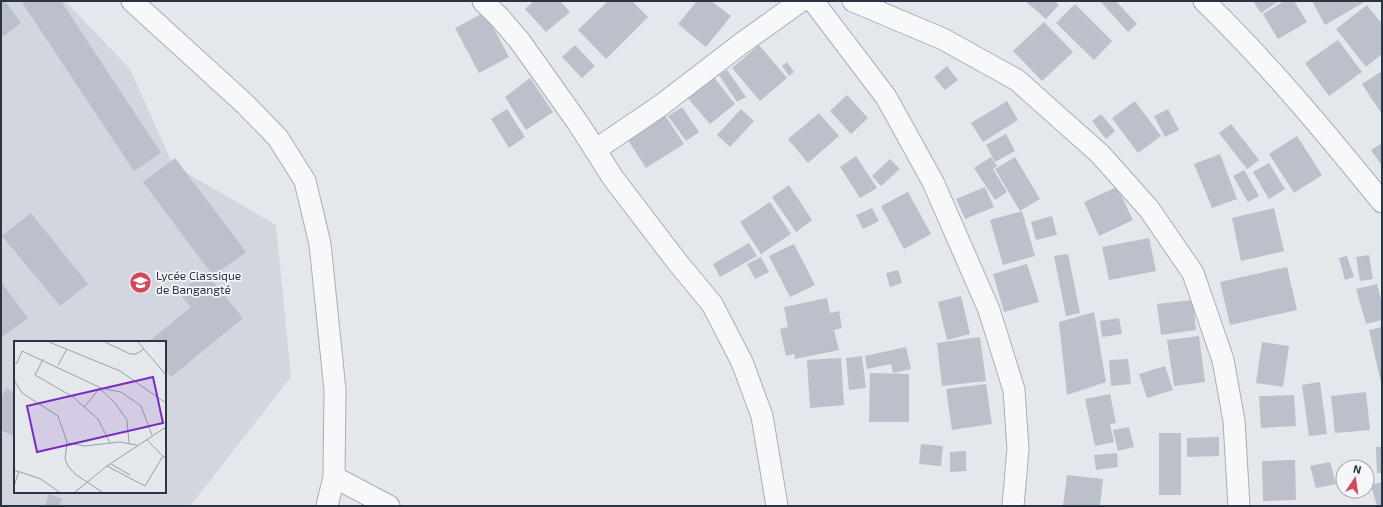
<svg xmlns="http://www.w3.org/2000/svg" width="1383" height="507" viewBox="0 0 1383 507" font-family="'Exo 2',sans-serif">
<style>
.built{fill:#d2d6de;fill-rule:evenodd}
.building{fill:#bbc0ca}
.lines{fill:none;stroke-linecap:round;stroke-linejoin:round}
.minor-casing{stroke:#a9aeb7;stroke-width:23}
.minor{stroke:#f7f8fa;stroke-width:21}
.labels{text-anchor:middle;stroke-width:3.5;stroke-linejoin:round;paint-order:stroke}
.poi-label{font-size:12px;fill:#2b3445;stroke:#f4f6f9;text-anchor:start}
.inset-road{fill:none;stroke:#9a9fa9;stroke-width:1}
.view{fill:#7b2cbf;fill-opacity:0.15;stroke:#7b2cbf;stroke-width:2}
.inset-edge{fill:none;stroke:#2b3445;stroke-width:2}
</style>
<rect width="100%" height="100%" fill="#e4e7ec"/>
<path class="built" d="M1 1H65L130 69 173 165 276 225 291 377 190 506H1ZM15 342H165V492H15Z"/>
<path class="building" d="M1 1H5L21 23 1 38Z
M21 1H61L161 153 134 171Z
M534 1H560L570 12 546 32 525 9Z
M608 1H632L648 17 606 59 578 30Z
M697 1H711L731 16 706 47 678 24Z
M1025 1H1054L1059 5 1046 19Z
M1100 1H1116L1137 24 1128 32Z
M1253 1H1279L1261 13Z
M1284 1H1294L1307 22 1278 39 1263 14Z
M1312 1H1366L1325 25Z
M1075 4 1112 41 1094 60 1056 23Z
M1367 5 1382 24V54L1366 67 1336 29Z
M485 12 509 57 479 73 455 28Z
M1044 22 1073 52 1042 81 1013 51Z
M1338 40 1362 72 1329 96 1305 63Z
M575 45 595 66 582 78 562 57Z
M759 45 787 78 760 101 732 68Z
M787 62 794 72 789 76 782 66Z
M947 66 958 80 945 90 934 77Z
M727 70 746 97 737 102 719 75Z
M1382 71V113H1381L1362 84Z
M712 75 735 104 710 124 686 96Z
M530 78 553 112 526 130 505 97Z
M847 95 868 118 851 134 830 111Z
M1007 101 1018 120 983 142 971 123Z
M1135 101 1161 136 1138 153 1112 118Z
M682 107 699 132 686 141 668 116Z
M507 109 525 137 509 148 491 119Z
M661 109 684 144 646 168 624 134Z
M741 109 754 121 730 147 717 135Z
M1168 109 1179 130 1165 137 1154 116Z
M819 113 839 136 808 163 788 139Z
M1101 114 1115 131 1106 139 1092 121Z
M1231 124 1259 160 1247 169 1219 133Z
M1006 134 1015 151 995 162 986 145Z
M1297 136 1322 175 1294 193 1269 154Z
M1382 143V166L1371 150Z
M1220 154 1237 199 1212 208 1194 164Z
M856 156 877 188 860 198 840 167Z
M991 157 997 166 993 169 1007 192 995 200 974 168Z
M1015 157 1040 199 1020 211 995 169Z
M175 158 246 252 213 276 143 182Z
M890 159 900 169 881 186 872 176Z
M1269 163 1285 189 1269 199 1253 172Z
M1244 170 1259 196 1248 202 1233 176Z
M789 185 812 220 796 232 772 197Z
M985 187 994 207 965 219 956 199Z
M1117 187 1133 220 1099 236 1084 202Z
M908 192 931 234 904 249 881 206Z
M770 202 791 234 761 254 740 222Z
M872 208 879 221 863 229 856 215Z
M1274 208 1284 251 1241 261 1232 218Z
M1022 211 1035 256 1003 265 990 220Z
M31 213 88 284 60 306 2 236Z
M1052 216 1057 235 1036 240 1031 222Z
M1149 238 1156 271 1109 280 1102 247Z
M749 243 757 256 720 277 713 264Z
M794 244 815 285 790 297 769 256Z
M1068 254 1080 313 1066 316 1054 256Z
M1369 255 1373 279 1360 281 1356 257Z
M1347 256 1354 277 1345 280 1339 258Z
M761 257 769 272 755 279 747 264Z
M1027 264 1039 302 1004 312 993 274Z
M1287 267 1297 310 1230 325 1220 282Z
M898 270 902 283 890 287 886 273Z
M205 272 243 318 171 377 165 370V342H148L191 307 179 293Z
M1 282 28 318 1 338Z
M1377 284 1382 303V320L1366 324 1356 289Z
M961 296 970 334 947 340 938 302Z
M827 298 830 313 839 311 842 328 834 330 839 350 795 359 794 354 786 356 780 329 788 327 784 307Z
M1193 300 1196 330 1161 335 1157 304Z
M1094 312 1106 382 1067 395 1059 322Z
M1119 318 1122 334 1102 337 1100 321Z
M1382 327V383H1381L1369 330Z
M1199 336 1205 382 1174 386 1167 340Z
M980 337 986 381 942 386 937 343Z
M1262 342 1289 346 1283 387 1256 383Z
M906 347 911 369 893 373 891 364 867 369 865 356Z
M862 356 866 388 849 390 846 358Z
M841 358 844 405 810 408 807 360Z
M1128 359 1131 384 1111 386 1109 360Z
M1165 366 1173 390 1147 398 1139 374Z
M870 373 909 374V422H869Z
M1320 382 1327 434 1309 436 1302 385Z
M986 384 992 424 952 430 946 389Z
M6 388 15 393V437L1 430V398Z
M1366 392 1370 430 1335 433 1331 396Z
M1110 394 1116 423 1110 424 1114 442 1095 446 1085 399Z
M1294 395 1296 426 1261 428 1259 396Z
M1129 427 1134 447 1118 451 1113 430Z
M1159 433H1181V495H1159Z
M1219 437V456L1187 457V438Z
M921 444 943 446 941 466 919 464Z
M1376 447H1382V473H1377Z
M966 451V471L950 472V452Z
M1117 453 1118 467 1096 470 1094 455Z
M1295 460 1296 500 1263 501 1262 461Z
M1330 462 1336 484 1316 488 1310 466Z
M1067 475 1103 479 1100 506H1063Z
M1382 482V506H1377L1371 485Z
M49 494 62 499 59 506H45Z"/>
<g class="lines">
<defs>
<path id="minor" d="M132 1 245 104 278 138 305 181 320 244 335 390 334 477 327 506
M483 1 500 18 519 40 578 123 613 178 678 263 712 304 742 362 762 416 777 506
M813 1 886 97 933 182 989 310 1014 390 1018 449 1013 506
M853 1 943 39 1017 80 1100 154 1149 209 1193 273 1223 360 1234 421 1239 506
M1204 1C1268 63 1326 133 1382 202
M595 150 660 106 742 43 801 1
M334 477 389 506"/>
</defs>
<use href="#minor" class="minor-casing"/>
<use href="#minor" class="minor"/>
</g>
<defs>
<symbol id="school-disc" viewBox="-11 -11 22 22"><circle r="9.5" fill="#d1495b" stroke="#f4f6f9"/><path d="M0-5L7-2L0 1L-7-2ZM-4 1L0 2.5L4 1V4Q0 6-4 4Z" fill="#fff"/></symbol>
</defs>
<g fill-rule="evenodd">
<use href="#school-disc" x="128" y="270" width="25" height="25"/>
</g>
<g class="labels">
<g class="poi-label">
<text x="156" y="280">Lycée Classique<tspan x="156" dy="14">de Bangangté</tspan></text>
</g>
</g>
<g transform="translate(14 341)">
<rect width="152" height="152" fill="#e4e7ec"/>
<path class="inset-road" d="M35 1 106 30 152 62M91 1 116 13H122L130 8M124 1 152 34M29 18 21 34 59 56 84 78 96 102M0 22H3L8 10 87 47 107 51 127 65 138 94M44 24 53 8M0 39 8 52 44 75 53 101 51 118 54 125 61 133 88 151M86 48 101 62 113 79 115 102M70 66 86 47M132 98 152 118M54 102 71 105 106 101 123 104M97 123 116 134M93 125 131 145 149 115M0 129 27 138 45 151M0 145 5 130M61 151 93 125 152 86"/>
<path class="view" d="M139 36 149 82 23 111 13 65Z"/>
<rect width="152" height="152" class="inset-edge"/>
</g>
<rect width="1383" height="507" fill="none" stroke="#2b3445" stroke-width="4"/>
<g transform="translate(1355 479) rotate(13)"><circle r="19" fill="#f4f6f9" stroke="#a4a8b1"/>
<path d="M0-3L7 15L0 10L-7 15Z" fill="#d1495b"/>
<text y="-6" font-size="11" font-weight="bold" text-anchor="middle" fill="#2b3445">N</text>
</g>
</svg>
